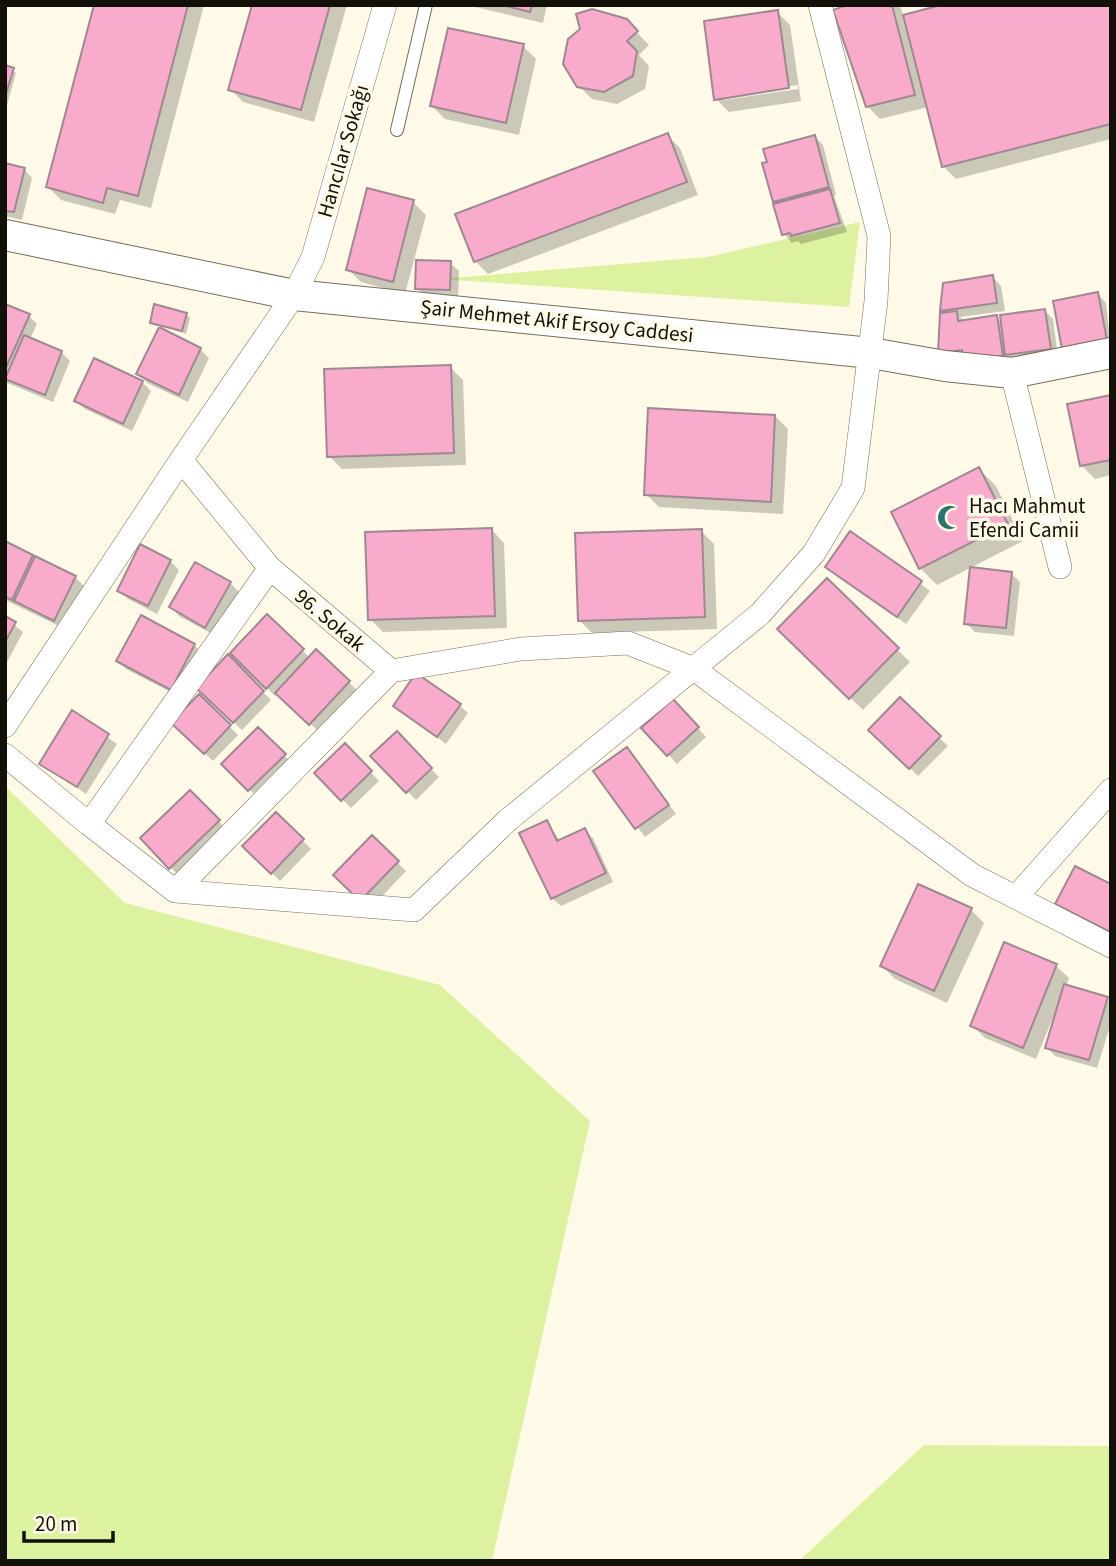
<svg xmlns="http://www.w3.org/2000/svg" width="1116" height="1566" viewBox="0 0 1116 1566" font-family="'Source Sans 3',sans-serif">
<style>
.green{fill:#ddf2a1}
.shadow{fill:#0003;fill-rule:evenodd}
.building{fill:#f9abcc;stroke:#9f8891;stroke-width:2}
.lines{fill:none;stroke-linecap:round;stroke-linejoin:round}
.service-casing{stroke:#746f5a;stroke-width:14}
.minor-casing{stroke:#746f5a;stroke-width:24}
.tertiary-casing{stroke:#746f5a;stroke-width:32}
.service{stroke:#fff;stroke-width:12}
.minor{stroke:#fff;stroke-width:23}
.tertiary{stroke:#fff;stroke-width:30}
.labels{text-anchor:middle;stroke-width:7;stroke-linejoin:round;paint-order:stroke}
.street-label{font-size:21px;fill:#121008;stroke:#fffae7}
.poi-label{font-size:21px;fill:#121008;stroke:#fffae7;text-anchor:start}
</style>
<rect width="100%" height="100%" fill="#fffae7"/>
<path class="green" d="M860 222 849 307 439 279 708 257Z
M5 786 125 903 440 985 590 1121 492 1561H5Z
M924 1445 1111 1446V1561H799Z"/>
<path class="shadow" d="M96 5H204L151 208 120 200 115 214 61 200 48 187Z
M253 5H347L314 122 243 102 230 89Z
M467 5H547L543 23Z
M853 5H900L904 17 1111 5V139L956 179 943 166 928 107 880 119 867 106Z
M777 12 790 25 801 101 729 112 716 99ZM798 85V89L724 100V96Z
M626 21 649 45 639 55 649 66 645 89 617 104 592 99 578 85 582 30Z
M523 46 536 59 519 135 445 119 432 106Z
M5 67 16 73 5 112Z
M667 135 680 148 698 195 488 274 475 261Z
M815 137 823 145 836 195 834 196 847 232 801 244 798 241 792 243 784 234 778 205 774 201Z
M5 165 24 169 32 178 22 220 5 216Z
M413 202 426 215 405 294 361 282 348 269Z
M450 263 459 271 458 298 425 297 417 288Z
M993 277 1001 286 1005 311 960 317 965 321 996 317 1003 324 1045 311 1053 319 1058 357 1015 363 1009 357 1010 364 948 361 945 314 942 310Z
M1098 294 1106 303 1111 349 1064 348Z
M5 306 29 316 37 324 30 339 61 352 70 361 53 402 5 382Z
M186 314 190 318 186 334 152 322Z
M200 349 209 358 188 402 147 383 139 374Z
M450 367 463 380 466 465 342 469 329 456Z
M142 382 151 391 132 431 85 409 76 401Z
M1111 397V475L1095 479 1082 466Z
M775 416 788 429 783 514 659 507 646 494Z
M979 469 996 486 1023 541 937 585 920 568Z
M492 530 504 543 507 628 383 632 370 619Z
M701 531 714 544 717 629 592 633 579 620Z
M851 533 930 591 906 624 828 567Z
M5 543 75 577 84 586 63 628 5 600Z
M141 547 170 561 179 570 157 614 128 599 119 591Z
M1011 573 1020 582 1014 636 975 632 966 623Z
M827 581 910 662 863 710 780 629Z
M230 583 239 592 214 635 179 616 171 607Z
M267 616 310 658 316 652 357 690 319 732 278 693 275 696 232 653Z
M5 618 23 632 5 666Z
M194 645 203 654 180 697 126 669 118 660Z
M228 657 271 700 242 730 198 688Z
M199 696 238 735 213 761 173 723Z
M900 700 948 746 918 776 871 730Z
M459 705 468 713 446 744 395 706Z
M682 710 706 737 677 764 644 728Z
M72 713 117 744 86 794 41 763Z
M258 730 293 764 258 798 223 764Z
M397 734 439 777 416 800 373 756Z
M345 745 379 781 351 808 316 773Z
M627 749 676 814 645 837 595 771Z
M190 792 227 830 179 876 142 838Z
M276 814 311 849 280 881 245 846Z
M547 822 560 841 584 830 593 838 613 882 561 906 552 898Z
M372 837 406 871 370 909 336 875Z
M1111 886V935L1066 912 1057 903Z
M971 910 984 923 947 1003 895 979 882 966Z
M1056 966 1069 978 1066 986 1111 1002V1023L1097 1068 1055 1056 1047 1047 1056 1016 1054 1015 1036 1059 985 1038 972 1025Z"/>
<path class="building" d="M94 5H188L138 196 107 188 103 203 46 187Z
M252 5H330L301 110 228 90Z
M502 5H532L530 12Z
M847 5H892L915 95 866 107 833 10Z
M941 5H1111V124L942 167 903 15Z
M592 9 627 19 638 31 627 41 637 51 633 76 604 92 577 87 563 64 568 39 580 29 576 14Z
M778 10 789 88 714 100 704 21Z
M448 28 524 44 506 123 430 106Z
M5 65 14 68 5 97Z
M668 133 687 182 474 262 455 214Z
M815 135 829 187 773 202 762 163 767 162 763 149Z
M5 163 25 168 14 212 5 211Z
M367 188 414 200 393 282 346 270Z
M830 189 840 223 791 236 790 233 782 235 773 204Z
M416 260 451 261 450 290 415 289Z
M993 275 997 303 940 311 943 283Z
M1098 292 1107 341 1062 349 1053 301Z
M5 304 30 314 5 370Z
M154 304 187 313 182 331 150 323Z
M1045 309 1051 349 1005 355 1000 315Z
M957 311 958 321 997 315 1003 356 963 361 962 350 938 353 940 313Z
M159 327 201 348 179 395 136 374Z
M24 335 62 351 45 395 5 379Z
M94 358 143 381 123 424 74 401Z
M451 365 454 453 327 457 324 369Z
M1111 395V460L1080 466 1067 404Z
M648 408 775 415 771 502 644 495Z
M979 467 1008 524 919 569 891 512Z
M492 528 495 616 368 620 365 532Z
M702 529 705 617 578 621 575 533Z
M850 531 922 581 897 617 825 567Z
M5 541 33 555 12 600 5 597Z
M140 544 171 560 148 606 117 591Z
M35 556 76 576 54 621 14 601Z
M195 562 231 582 205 628 169 607Z
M970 567 1012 572 1006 628 964 624Z
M827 578 899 648 849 699 777 629Z
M267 614 304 649 266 689 230 653Z
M141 615 195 644 171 690 116 661Z
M5 616 16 622 5 642Z
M316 649 350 681 309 725 275 693Z
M228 654 264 691 233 723 196 688Z
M416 673 461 704 437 737 393 706Z
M199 694 231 725 204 754 171 723Z
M900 697 941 736 909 769 868 730Z
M673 699 699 727 667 756 641 728Z
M72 710 109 734 77 787 39 764Z
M258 727 286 754 248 791 221 764Z
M397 731 432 768 406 793 370 756Z
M345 743 372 771 341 801 314 773Z
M627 747 669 805 635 829 593 771Z
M190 790 220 820 169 869 140 838Z
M276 812 304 839 271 874 242 846Z
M547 820 557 841 585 828 606 873 551 899 519 833Z
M372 835 399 861 360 901 333 875Z
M1075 866 1111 884 1110 932 1055 904Z
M918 884 972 908 934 991 880 966Z
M1004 942 1057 964 1023 1048 970 1026Z
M1064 984 1108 997 1089 1060 1045 1048Z"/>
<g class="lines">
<defs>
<path id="service" d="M397 130 426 5"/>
<path id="minor" d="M385 5 313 257 294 295 181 460 270 568 89 824 175 891 391 671 521 649 628 643 694 669 972 875 1111 946
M1012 373 1060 567
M270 568 391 671
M5 726 181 460
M5 755 89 824
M175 891 414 910 508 820 760 614 814 553 853 488 876 301 879 236 820 5
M1016 897 1111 790"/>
<path id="tertiary" d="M5 235 294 295 871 353 945 366 1012 373 1111 353"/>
</defs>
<use href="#service" class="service-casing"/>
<use href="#minor" class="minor-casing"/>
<use href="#tertiary" class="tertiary-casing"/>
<use href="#service" class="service"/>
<use href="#minor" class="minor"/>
<use href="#tertiary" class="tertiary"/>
</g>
<defs>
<symbol id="mosque-bare" viewBox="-9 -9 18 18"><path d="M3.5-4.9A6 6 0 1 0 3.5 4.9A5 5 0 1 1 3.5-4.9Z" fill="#2a736f" stroke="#fffae7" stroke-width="2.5" paint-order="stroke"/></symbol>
</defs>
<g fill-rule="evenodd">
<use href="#mosque-bare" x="932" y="500" width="35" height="35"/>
</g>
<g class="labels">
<g class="street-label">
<text transform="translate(343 151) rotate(-74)" y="7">Hancılar Sokağı</text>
<text transform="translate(557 321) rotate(6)" y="7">Şair Mehmet Akif Ersoy Caddesi</text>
<text transform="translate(330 620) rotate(40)" y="7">96. Sokak</text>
</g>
<g class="poi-label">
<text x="969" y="513">Hacı Mahmut<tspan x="969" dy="24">Efendi Camii</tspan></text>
</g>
</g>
<rect width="1116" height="1566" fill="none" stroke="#121008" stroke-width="14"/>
<path d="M24 1531v10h89v-10" fill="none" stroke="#121008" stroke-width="3.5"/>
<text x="35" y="1531" font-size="21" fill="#121008" stroke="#fffae7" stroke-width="5" paint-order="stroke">20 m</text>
</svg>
